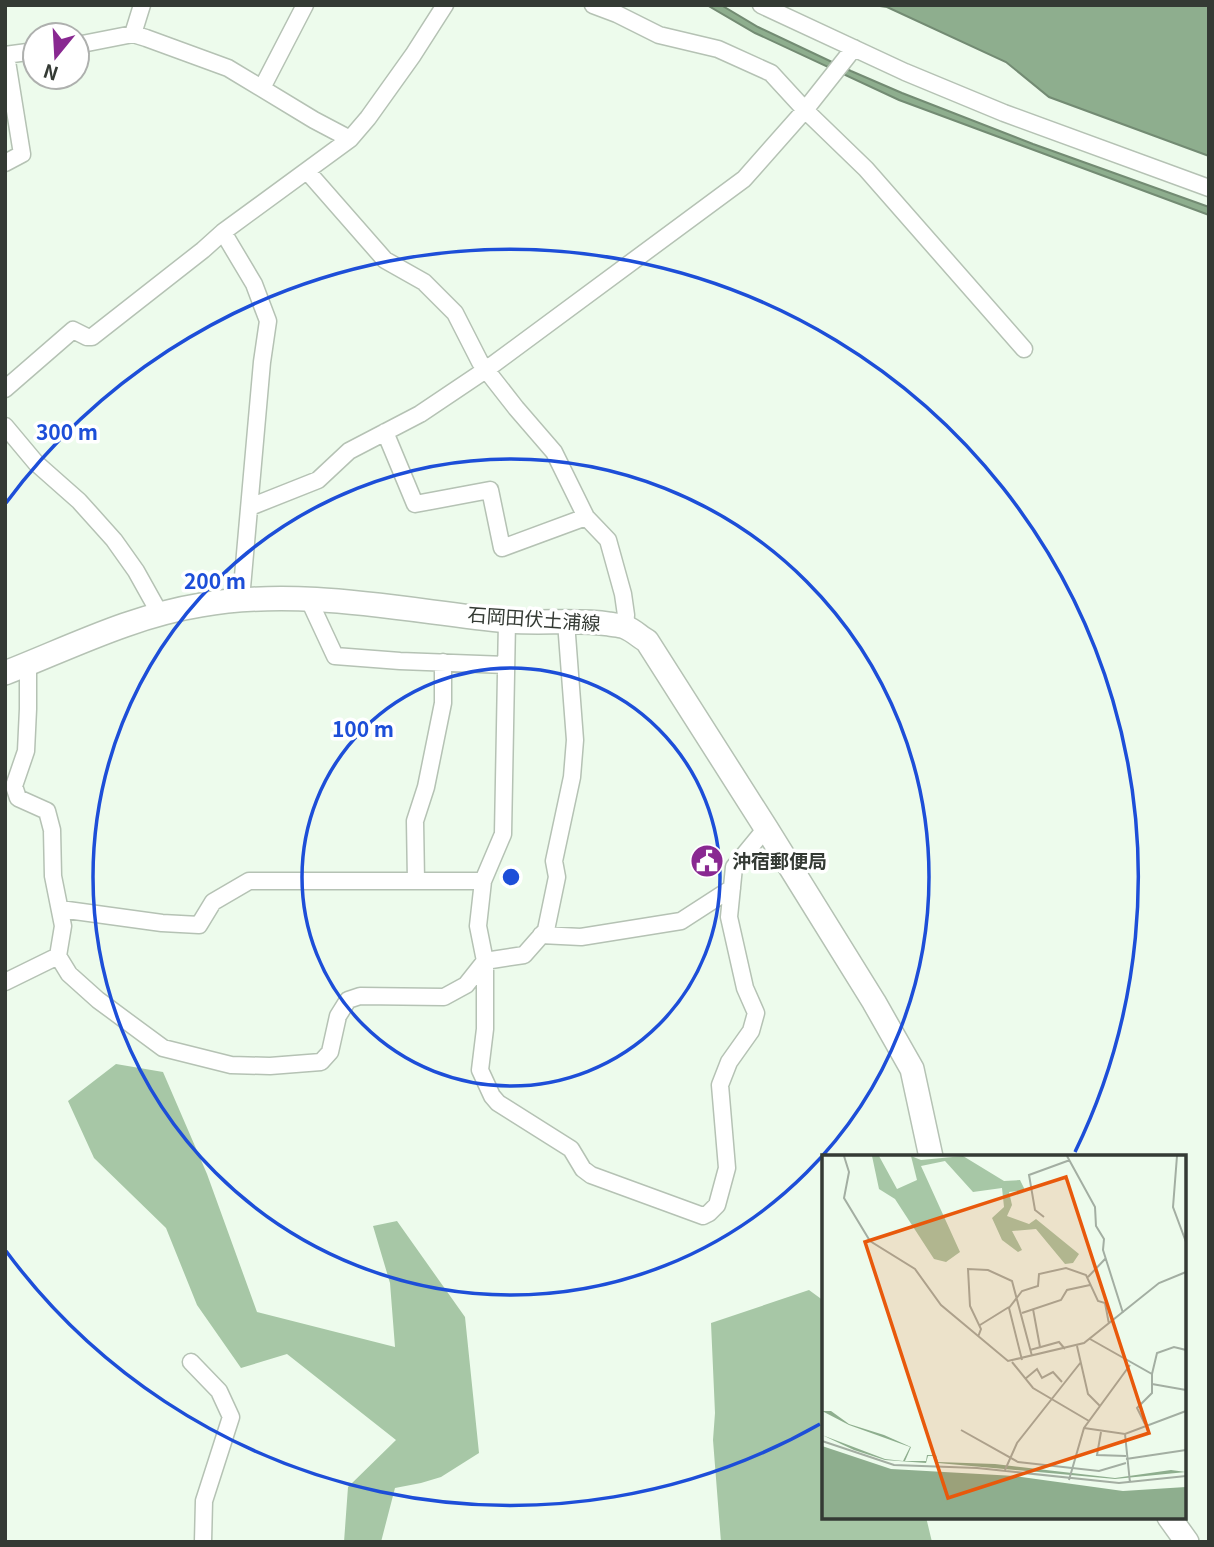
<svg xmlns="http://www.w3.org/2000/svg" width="1214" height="1547" viewBox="0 0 1214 1547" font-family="Georgia,'Noto Sans JP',serif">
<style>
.forest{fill:#a7c7a6}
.water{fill:#8eae8e;stroke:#738b73;stroke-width:2}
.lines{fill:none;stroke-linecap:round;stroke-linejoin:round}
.street-casing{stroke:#b5c2b4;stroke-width:19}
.secondary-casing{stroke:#b5c2b4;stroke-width:26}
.street{stroke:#fff;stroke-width:16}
.secondary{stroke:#fff;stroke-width:23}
.ring{fill:none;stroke:#1d4ed8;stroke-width:3.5}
.labels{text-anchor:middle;stroke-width:7;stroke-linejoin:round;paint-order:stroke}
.street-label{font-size:19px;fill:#343a34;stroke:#fff}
.poi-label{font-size:19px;font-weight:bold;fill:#343a34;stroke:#fff;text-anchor:start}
.inset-road{fill:none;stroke:#a3aea2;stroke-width:2}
.view{fill:#e8590c;fill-opacity:0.15;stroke:#e8590c;stroke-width:3.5}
.inset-edge{fill:none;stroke:#343a34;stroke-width:3.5}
.centre{fill:#1d4ed8;stroke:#fff;stroke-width:3.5}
.ring-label{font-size:21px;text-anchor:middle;font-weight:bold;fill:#1d4ed8;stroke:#fff;stroke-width:7;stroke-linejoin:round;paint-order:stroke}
</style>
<rect width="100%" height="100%" fill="#edfbec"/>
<path class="forest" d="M116 1064 163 1072 207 1174 257 1312 395 1347 390 1283 373 1226 397 1221 465 1317 479 1453 441 1477 421 1483 395 1488 381 1542H344L348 1487 396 1440 287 1354 241 1368 197 1305 166 1228 94 1158 68 1101Z
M809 1290 824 1301V1517H926L932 1542H721L713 1440 715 1413 711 1323Z"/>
<path class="water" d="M707 5H721L758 27 851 71 902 93 1033 144 1209 207V215L899 100 755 33Z
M873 5H1209V156L1049 97 1006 62 887 7Z"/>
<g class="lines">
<defs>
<path id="street" d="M593 5 617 14 659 35 718 49 771 73 805 110 866 169 1024 349
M761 5 905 72 1004 113 1209 188
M133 34 142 5
M77 45 133 34 146 38 228 68 314 120 350 139
M5 55 35 51
M262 88 305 5
M5 163 22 154 6 55
M307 171 385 260 424 282 455 313 480 362 516 408 554 452 586 517 608 540 623 594 626 615 625 627
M223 232 254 284 268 321 262 362 241 599
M5 389 73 330 87 337H92L203 250 223 232 350 139 368 118 413 55 445 5
M5 426 36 463 79 501 114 540 136 571 160 614
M385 432 415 504 490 490 502 548 586 517
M250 507 318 480 349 451 420 414 487 369 744 179 805 110 854 48
M308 598 335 656 400 661 506 665
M507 621 503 834 483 881 478 926 485 961V1029L480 1070 492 1096 498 1103 571 1149 583 1169 591 1175 703 1216 709 1213 717 1205 727 1168 720 1085 729 1062 751 1031 756 1013 745 988 729 917 734 867 766 828
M28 664V709L26 751 14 786 18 798 47 811 52 830 53 876 63 926 58 956 69 974 98 1000 163 1048 231 1065 270 1066 321 1062 330 1052 338 1016 348 1000 360 996 444 997 466 985 485 961 524 955 546 930 557 877 554 861 572 777 575 740 566 622
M416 881 415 821 426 787 443 703V662
M60 909 162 923 199 925 213 902 249 881H483
M541 935 581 937 681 921 732 888
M5 982 58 956
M191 1362 219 1391 231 1417 204 1501 203 1542"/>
<path id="secondary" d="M5 673C69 648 132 616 201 605 303 587 406 611 508 621 542 624 576 619 609 624 614 625 620 625 625 627 633 630 640 637 647 641L766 828 874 1002 912 1069 931 1157
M1169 1517 1187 1542"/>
</defs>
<use href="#street" class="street-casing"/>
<use href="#secondary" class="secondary-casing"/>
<use href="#street" class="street"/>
<use href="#secondary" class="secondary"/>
</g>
<g class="ring">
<circle cx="511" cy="877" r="209"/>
<circle cx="511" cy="877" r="418"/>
<path d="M820 1424A628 628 0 0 1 6 1251M6 503A628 628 0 0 1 1075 1152"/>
</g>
<defs>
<symbol id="civic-disc" viewBox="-11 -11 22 22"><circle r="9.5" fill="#892891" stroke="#fff"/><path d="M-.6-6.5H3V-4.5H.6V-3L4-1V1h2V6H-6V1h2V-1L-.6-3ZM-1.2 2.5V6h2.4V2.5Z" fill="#fff"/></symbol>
</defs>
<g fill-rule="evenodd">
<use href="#civic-disc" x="688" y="842" width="38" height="38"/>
</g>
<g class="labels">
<g class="street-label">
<text transform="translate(534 619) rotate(4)" y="7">石岡田伏土浦線</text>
</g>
<g class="poi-label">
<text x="732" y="868">沖宿郵便局</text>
</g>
</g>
<g transform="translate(822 1155)">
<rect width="364" height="364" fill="#edfbec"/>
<path d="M50 1H57L75 34 95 25 89 1 99 5 141 1 182 26 198 25 203 35 187 37 190 50 185 61 207 69 214 64 257 99 251 108 243 109 214 74 190 76 200 95 196 97 180 85 170 63 182 52 180 33 151 37 123 6 99 11 138 97 124 107 112 104 73 44 57 34Z" fill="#a7c7a6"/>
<path d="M0 256H9L27 269 62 280 89 292 83 306H104L105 300H114L116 307 173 309 293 323 349 315 364 317 293 324 116 308 113 301H106L104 308 63 305 32 295 0 280 63 304 81 306 88 292 27 270ZM0 291 69 314 193 321 301 336 364 332V363H0Z" fill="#8eae8e"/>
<path class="inset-road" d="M22 1 27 17 22 43 48 86 93 114 119 150 186 206 262 188 337 128 364 117M245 1 273 52 274 71 282 84 281 95 301 158M355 1 351 52 364 87M222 62 213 55 207 20 248 5M266 122 284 103M211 154 218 192M200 158 239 145 245 135 268 130M158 170 187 152M156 182 159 174 148 151 146 114 166 115 190 126 210 201M268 184 330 219 335 198 352 192 364 195M255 191 266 239 278 251M208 195 237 187 243 194M200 205 187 153 200 136 216 131 217 119 244 113 264 120 276 146 283 148 287 169M190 207 211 233 267 266M203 224 215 214 220 223 231 217 240 227M330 229 364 235M323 269 315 253 330 238V219M262 273 303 279 364 256M139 275 196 307 277 316 304 308M279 277 275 300 304 301M303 279 308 328M0 286 72 310 155 313 297 328 364 321M304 304 364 295M183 315 195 288 259 207M247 325 262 273 308 210"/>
<path class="view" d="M244 22 327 278 126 343 43 87Z"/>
<rect width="364" height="364" class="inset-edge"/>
</g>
<circle cx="511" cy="877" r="10" class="centre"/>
<g class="ring-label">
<text x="67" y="440">300 m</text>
<text x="215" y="589">200 m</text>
<text x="363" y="737">100 m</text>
</g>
<rect width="1214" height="1547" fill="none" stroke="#343a34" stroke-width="14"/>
<g transform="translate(56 56) rotate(198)"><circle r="33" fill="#ffffff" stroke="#aeb0ae" stroke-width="2"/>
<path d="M0-5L12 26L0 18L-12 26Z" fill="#892891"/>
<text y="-10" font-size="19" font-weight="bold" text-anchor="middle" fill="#343a34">N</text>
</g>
</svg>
